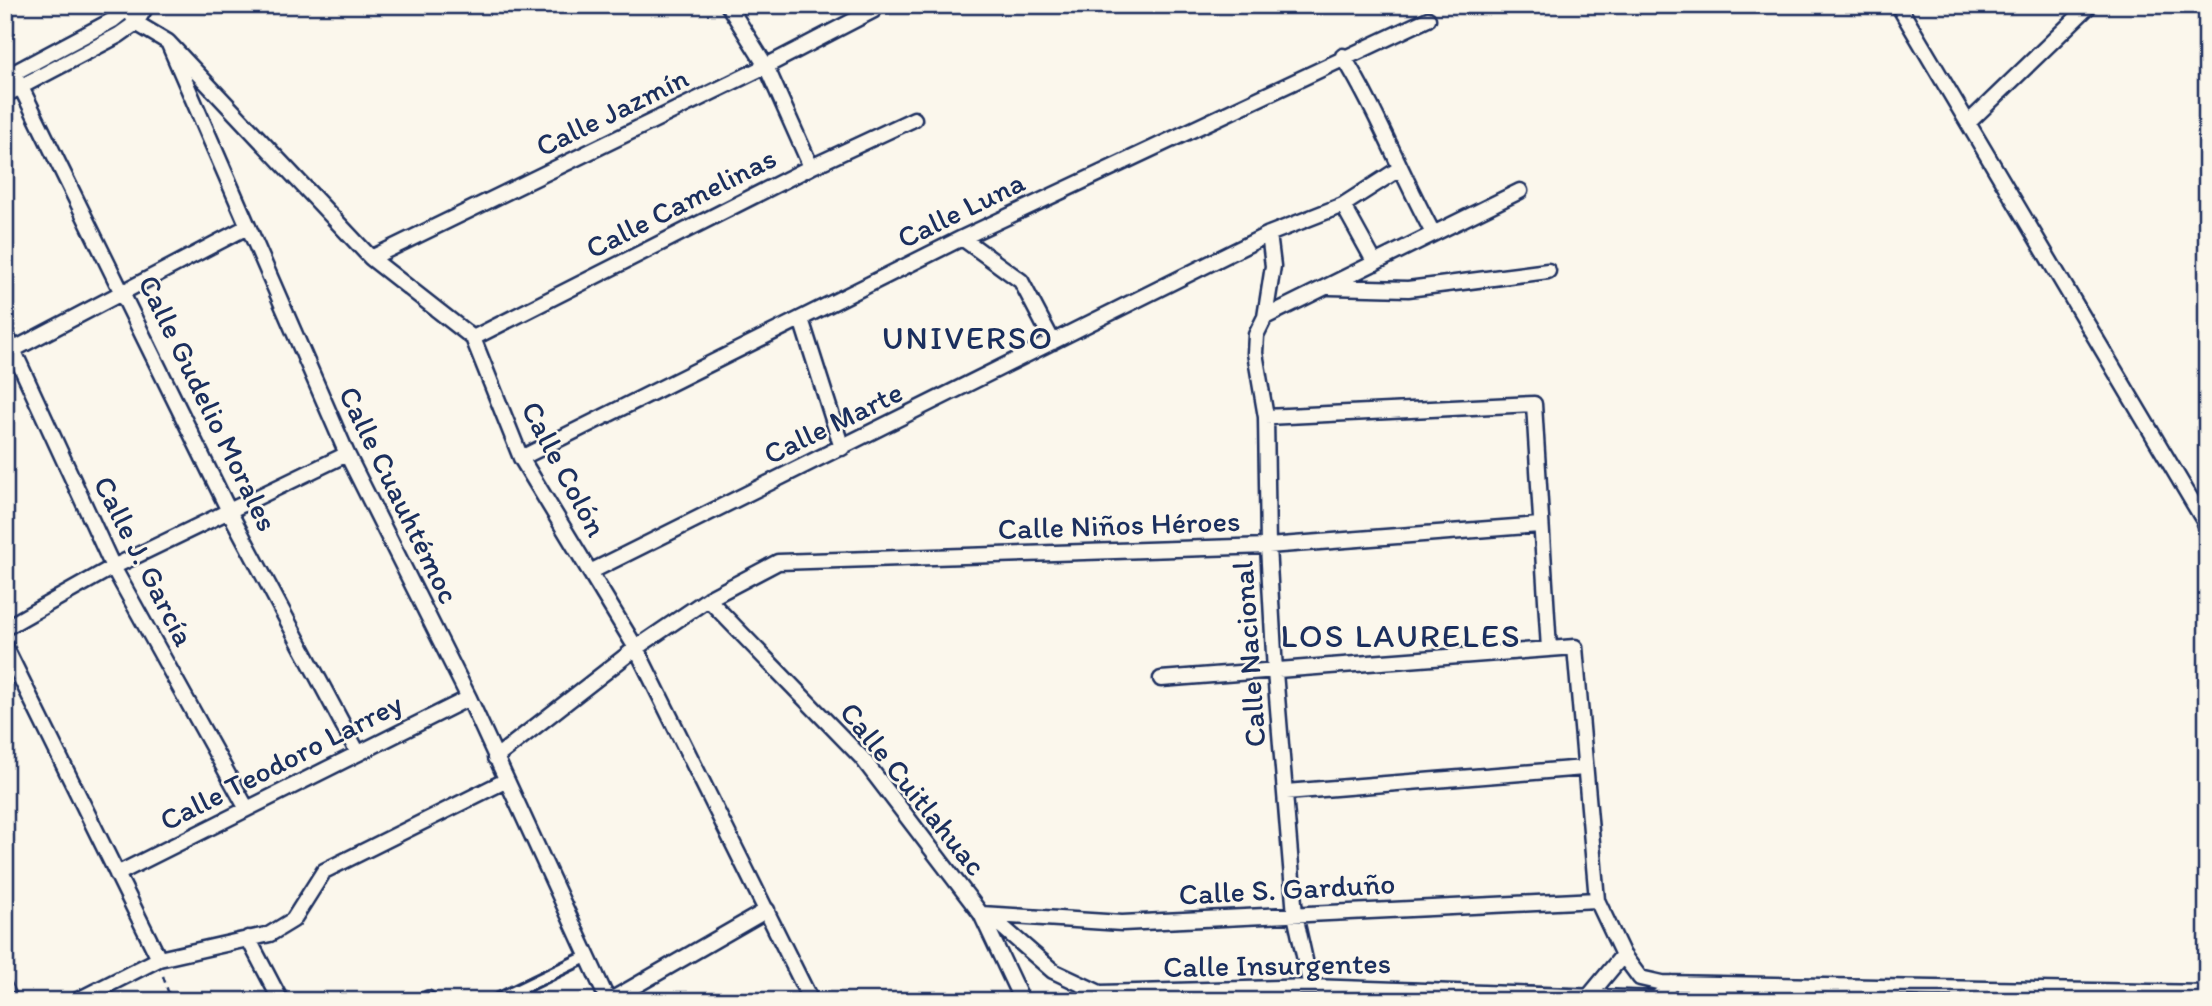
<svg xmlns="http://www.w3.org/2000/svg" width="2212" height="1006" viewBox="0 0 2212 1006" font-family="Itim,sans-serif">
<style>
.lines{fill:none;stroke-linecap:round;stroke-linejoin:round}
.pedestrian-casing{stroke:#1b2f5e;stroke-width:16}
.minor-casing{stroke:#1b2f5e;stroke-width:19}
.path{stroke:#1b2f5e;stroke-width:2.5;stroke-dasharray:7 5;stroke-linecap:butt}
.pedestrian{stroke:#fbf7ec;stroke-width:10}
.minor{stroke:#fbf7ec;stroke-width:14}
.rail-casing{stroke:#1b2f5e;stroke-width:8}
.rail{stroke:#fbf7ec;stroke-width:5;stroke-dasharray:16;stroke-linecap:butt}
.labels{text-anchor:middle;stroke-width:5;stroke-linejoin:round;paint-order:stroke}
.street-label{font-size:30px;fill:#1b2f5e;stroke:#fbf7ec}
.quarter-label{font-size:33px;letter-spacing:2px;fill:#1b2f5e;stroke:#fbf7ec}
</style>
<rect width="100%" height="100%" fill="#fbf7ec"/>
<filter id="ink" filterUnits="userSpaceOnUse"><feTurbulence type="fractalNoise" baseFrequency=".0143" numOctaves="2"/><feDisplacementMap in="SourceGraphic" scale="14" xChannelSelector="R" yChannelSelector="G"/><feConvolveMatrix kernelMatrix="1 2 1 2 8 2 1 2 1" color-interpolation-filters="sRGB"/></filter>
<g filter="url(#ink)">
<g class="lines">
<defs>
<path id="pedestrian" d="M421 1001 428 997 431 1001
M495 1001 586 957"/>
<path id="minor" d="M127 5 136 23 168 42 347 454 469 698 608 1001
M728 5 766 66 811 167
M1898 5 2207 526
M168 42 371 258 473 338 521 458 636 648 811 1001
M1343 56C1378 113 1401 174 1433 233
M14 73 229 511 358 753
M6 77 113 20 128 8H136
M5 95 119 35 136 23 145 8
M1968 123 2090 5
M1343 205 1375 263
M1269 234 1273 266 1265 317 1256 335 1255 353 1266 417 1268 546 1275 672 1295 915 1311 987
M962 238 1021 281 1053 342
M371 258 766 66 874 10
M1330 287 1408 289 1548 271
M1265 317 1520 191
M801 319 842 448
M5 332 113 567 247 809
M473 338 811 167 914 119
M5 354 247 227
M1266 417 1534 404 1549 649
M521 458 962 238 1428 19
M590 572 1269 234 1343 205 1399 169
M708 599 862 758 981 914 1022 1001
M5 628 113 567 347 454
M5 646 159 959
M1161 679 1575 647 1597 900 1623 955 1589 996
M495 758 636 648 708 599 778 562 1268 546 1540 525
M1286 792 1584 768
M117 874 469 698
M981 914 1122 923 1597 900
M991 917 1053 971 1100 993 1311 987 1656 999 1672 983
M248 938 281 1001
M1623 955 1640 978 1662 983 2207 993
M76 1001 159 959 270 934 293 920 324 871 505 781
M609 1001 767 910"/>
</defs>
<use href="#pedestrian" class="pedestrian-casing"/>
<use href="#minor" class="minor-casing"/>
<path class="path" d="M163 976 171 1001"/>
<use href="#pedestrian" class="pedestrian"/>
<use href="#minor" class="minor"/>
<defs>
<path id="rail" d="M5 977 17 1001"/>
</defs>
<use href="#rail" class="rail-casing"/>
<use href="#rail" class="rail"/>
</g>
</g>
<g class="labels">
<g class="street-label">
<text transform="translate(612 112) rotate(-26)" y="10">Calle Jazmín</text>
<text transform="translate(681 203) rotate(-27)" y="10">Calle Camelinas</text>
<text transform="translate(961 210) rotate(-26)" y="10">Calle Luna</text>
<text transform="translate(208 403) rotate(64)" y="10">Calle Gudelio Morales</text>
<text transform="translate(833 423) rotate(-26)" y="10">Calle Marte</text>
<text transform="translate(564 469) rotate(62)" y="10">Calle Colón</text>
<text transform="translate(399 495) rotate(64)" y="10">Calle Cuauhtémoc</text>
<text transform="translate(1119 525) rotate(-2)" y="10">Calle Niños Héroes</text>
<text transform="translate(144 561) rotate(63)" y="10">Calle J. García</text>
<text transform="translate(1249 654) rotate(-94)" y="10">Calle Nacional</text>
<text transform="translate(281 762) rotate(-27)" y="10">Calle Teodoro Larrey</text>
<text transform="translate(913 789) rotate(51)" y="10">Calle Cuitlahuac</text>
<text transform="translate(1287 889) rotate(-3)" y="10">Calle S. Garduño</text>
<text transform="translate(1277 965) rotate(-1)" y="10">Calle Insurgentes</text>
</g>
<g class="quarter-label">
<text x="968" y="349">UNIVERSO</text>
<text x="1401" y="647">LOS LAURELES</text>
</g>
</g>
<rect width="2212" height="1006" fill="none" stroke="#fbf7ec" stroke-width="28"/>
<rect x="14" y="14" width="2184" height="978" fill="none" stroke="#1b2f5e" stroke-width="2.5" filter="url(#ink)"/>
</svg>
